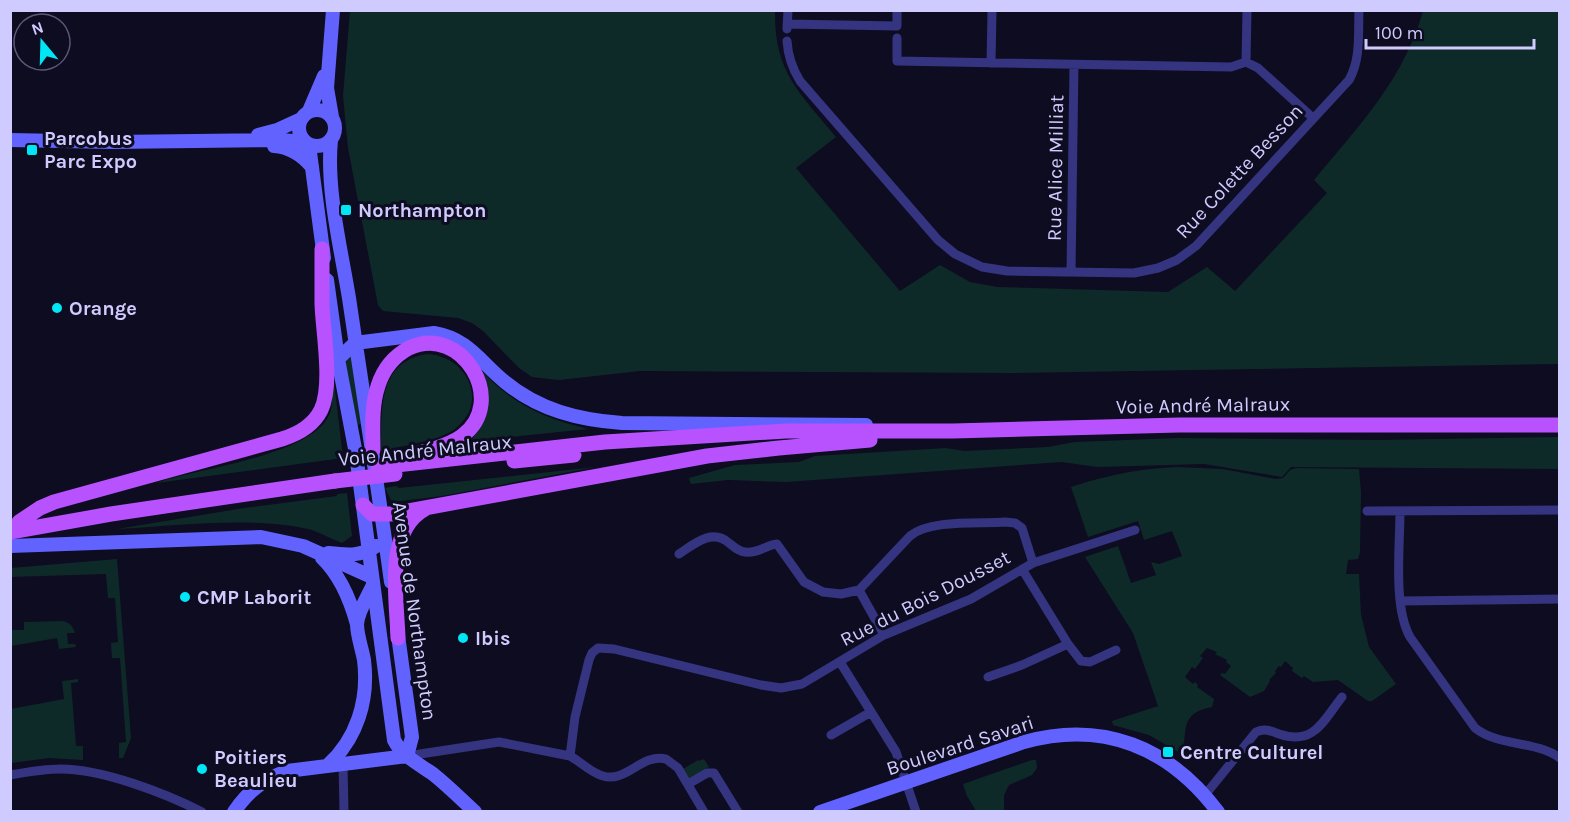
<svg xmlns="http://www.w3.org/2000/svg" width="1570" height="822" viewBox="0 0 1570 822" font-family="Karla,sans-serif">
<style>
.green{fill:#0e2a28}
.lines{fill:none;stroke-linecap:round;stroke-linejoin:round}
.street{stroke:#343481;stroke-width:9}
.secondary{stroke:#6263ff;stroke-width:14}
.primary{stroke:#b852ff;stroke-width:15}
.primary-bridge{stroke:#b852ff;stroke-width:15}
.poi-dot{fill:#00e6f6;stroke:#0e0c20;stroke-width:2}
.labels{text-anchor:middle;stroke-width:6;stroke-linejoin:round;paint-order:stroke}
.poi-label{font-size:20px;font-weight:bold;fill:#cfcbff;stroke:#0e0c20;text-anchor:start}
.street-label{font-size:20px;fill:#cfcbff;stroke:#0e0c20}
</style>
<rect width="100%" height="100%" fill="#0e0c20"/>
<path class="green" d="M350 11H775C774 72 799 92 836 137L796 168 900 291 940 265 970 282 997 287 1168 292 1207 267 1235 291 1327 193 1314 180C1358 127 1404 79 1423 11H1559V364L1011 373 640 371 559 380 532 377 519 368 483 331 472 323 458 318 383 311 378 305 348 148 343 96Z
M351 350 361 424 357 425 349 394 345 358Z
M328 354 331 357 343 458 156 483C195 468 319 456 331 410 334 395 329 370 328 354Z
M427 354C466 356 489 400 457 427 445 439 410 444 392 449V452L381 453C382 412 376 362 427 354Z
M483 372C513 405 546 419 588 429L470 441C490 420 492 398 483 372Z
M1560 437 1559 469 1291 467 1282 477 1204 464 1097 467 1062 462 786 482 728 480 691 484 689 478 735 465 799 462 815 456 946 448 964 451 1048 447 1075 442 1178 438 1378 440Z
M596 467 442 496 392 502 385 488 396 486 399 488Z
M1177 467 1222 469 1276 479 1283 478 1290 470 1296 468 1359 469 1361 492 1360 552 1358 559 1348 560 1346 574H1359L1361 615 1369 647 1396 684 1372 701H1368L1338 680 1313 682 1304 676 1302 678 1292 671 1293 668 1285 661 1281 667 1279 666 1275 671 1276 673 1269 680 1270 681 1264 691 1250 697 1220 675 1222 673 1225 674 1231 666 1226 662 1227 660 1215 654 1217 652 1207 648 1200 656 1203 658 1195 669 1192 667 1185 677 1193 684 1195 682 1198 685 1197 687 1214 699 1212 707C1179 713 1188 730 1182 754L1149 735 1113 725 1112 721 1158 706 1133 633 1085 557 1118 546 1131 583 1156 575 1151 562 1159 564 1182 556 1172 531 1144 540 1138 521 1088 537 1071 487C1109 475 1137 469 1177 467Z
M347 493 352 536 342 543C331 539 320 532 308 529 253 516 175 526 117 529L244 508 337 496V494Z
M117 559 131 738 123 758H119V743L126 742 120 658H112L111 643 118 642 115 598H108L106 574 10 577 11 568Z
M63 621C70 623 73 626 75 633H67L68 644H75L76 647 59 649 57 638 11 646V630H24V622Z
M78 679V682L71 683 76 746H83V760L49 758 11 763V709L64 699 62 681Z
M704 759 709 767 689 778 683 769 698 760 699 761Z
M1032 760H1036L1037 768 1032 775 1009 785 1004 795V811H976L967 796 963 784Z"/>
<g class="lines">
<path class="street" d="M1247 10 1246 62 1258 68 1313 118
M787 24 897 26V10
M787 29 788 10
M897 38V61L1231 67 1246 62
M787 41C788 57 792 68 800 81L938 240 955 254 982 267 1007 271 1134 273 1158 268 1177 260 1196 246 1349 80C1361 59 1358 34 1359 10
M991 63 992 10
M1071 272 1074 65
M1367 511 1560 510
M1400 511C1400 547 1393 607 1410 637L1475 728C1499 747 1535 740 1560 758
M679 554C694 544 712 528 729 543 734 547 739 552 745 552 757 554 766 545 777 544L804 582 823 592 841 594 859 590 910 536C930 519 979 524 1005 522L1015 523 1022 528 1033 563
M1022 569 1068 644 1081 661 1090 662 1116 650
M859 590 884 635
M1400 601 1560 599
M840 662 896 752 916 812
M988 677 1022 665 1068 644
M831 735 871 712
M407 756 499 742 570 756 575 717 589 660 592 653 598 648 614 649 761 685 781 688 802 684 884 635 971 599 1033 563 1135 530
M570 756C581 762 591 773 603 776 626 783 642 753 666 759L678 768 704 812
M343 764 344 812
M10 775C27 772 44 769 61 769 102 769 165 793 202 812
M688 784 707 773H714L738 812
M1205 795 1256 732C1265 728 1271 731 1279 734 1314 746 1323 721 1342 697"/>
<path class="secondary" d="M299 128a18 18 0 1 1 36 0a18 18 0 1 1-36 0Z
M309 111 324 76
M332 117 327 88 333 10
M258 135 277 130 301 119
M10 140 113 142 280 140 305 142
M331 140C326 189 341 249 349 298 363 393 378 487 391 582
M309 145 324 258
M274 146C290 147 302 155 312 167
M327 280 338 359 356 454 394 740C402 756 419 764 433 774 448 786 461 799 475 812
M338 359 355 343 434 333C469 339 480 362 505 382 539 410 579 420 622 423L866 425
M10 546 261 537 303 546 372 577
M328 553C345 555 361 557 376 546
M322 558C340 575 350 599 357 624
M397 628 412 737 407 756
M327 766C357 739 369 700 364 660 362 649 357 635 357 624 358 611 368 596 373 585
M234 812C248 791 264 779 287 771L407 756
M820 812 1024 742C1103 720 1169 747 1218 812"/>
<path class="primary" d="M373 450C373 429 371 407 378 386 383 370 394 356 409 348 462 323 509 402 462 436 448 446 427 451 410 455
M514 461 574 455
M378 467 605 442 786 431H953L1179 425H1560
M363 505 372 514H392L707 456 779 448 870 440
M19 522 40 508 54 502 282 439C298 434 313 426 321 410 333 385 323 333 322 304 322 286 322 267 322 249
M10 532 111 514 335 481
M398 638C397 599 384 531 425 509"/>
<path class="primary-bridge" d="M335 481 395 474"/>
</g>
<g class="poi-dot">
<rect x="26" y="144" width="12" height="12" rx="3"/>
<rect x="340" y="204" width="12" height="12" rx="3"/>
<circle cx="57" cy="308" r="6"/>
<circle cx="185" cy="597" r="6"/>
<circle cx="463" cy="638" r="6"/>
<rect x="1162" y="746" width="12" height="12" rx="3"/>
<circle cx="202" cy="769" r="6"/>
</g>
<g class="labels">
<g class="poi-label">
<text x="44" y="145">Parcobus<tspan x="44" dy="23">Parc Expo</tspan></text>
<text x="358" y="217">Northampton</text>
<text x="69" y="315">Orange</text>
<text x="197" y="604">CMP Laborit</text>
<text x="475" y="645">Ibis</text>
<text x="1180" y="759">Centre Culturel</text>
<text x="214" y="764">Poitiers<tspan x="214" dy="23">Beaulieu</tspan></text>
</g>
<g class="street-label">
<text transform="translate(1055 168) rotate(-89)" y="7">Rue Alice Milliat</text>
<text transform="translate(1239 171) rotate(-47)" y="7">Rue Colette Besson</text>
<text transform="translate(1203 405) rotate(-1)" y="7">Voie André Malraux</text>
<text transform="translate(425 450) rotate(-6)" y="7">Voie André Malraux</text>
<text transform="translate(925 598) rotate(-27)" y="7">Rue du Bois Dousset</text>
<text transform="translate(415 611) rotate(82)" y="7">Avenue de Northampton</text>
<text transform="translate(960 745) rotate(-18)" y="7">Boulevard Savari</text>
</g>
</g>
<rect width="1570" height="822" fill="none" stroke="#cfcbff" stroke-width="24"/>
<g transform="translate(42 42) rotate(341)"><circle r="28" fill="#0e0c20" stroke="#5b5879" stroke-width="1.5"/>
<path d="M0-4.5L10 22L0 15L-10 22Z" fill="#00e6f6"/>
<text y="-9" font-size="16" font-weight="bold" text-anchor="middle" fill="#cfcbff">N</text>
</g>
<path d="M1366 39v9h168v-9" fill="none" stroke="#cfcbff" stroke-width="3"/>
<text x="1375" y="39" font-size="18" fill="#cfcbff" stroke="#0e0c20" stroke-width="4.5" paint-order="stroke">100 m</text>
</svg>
